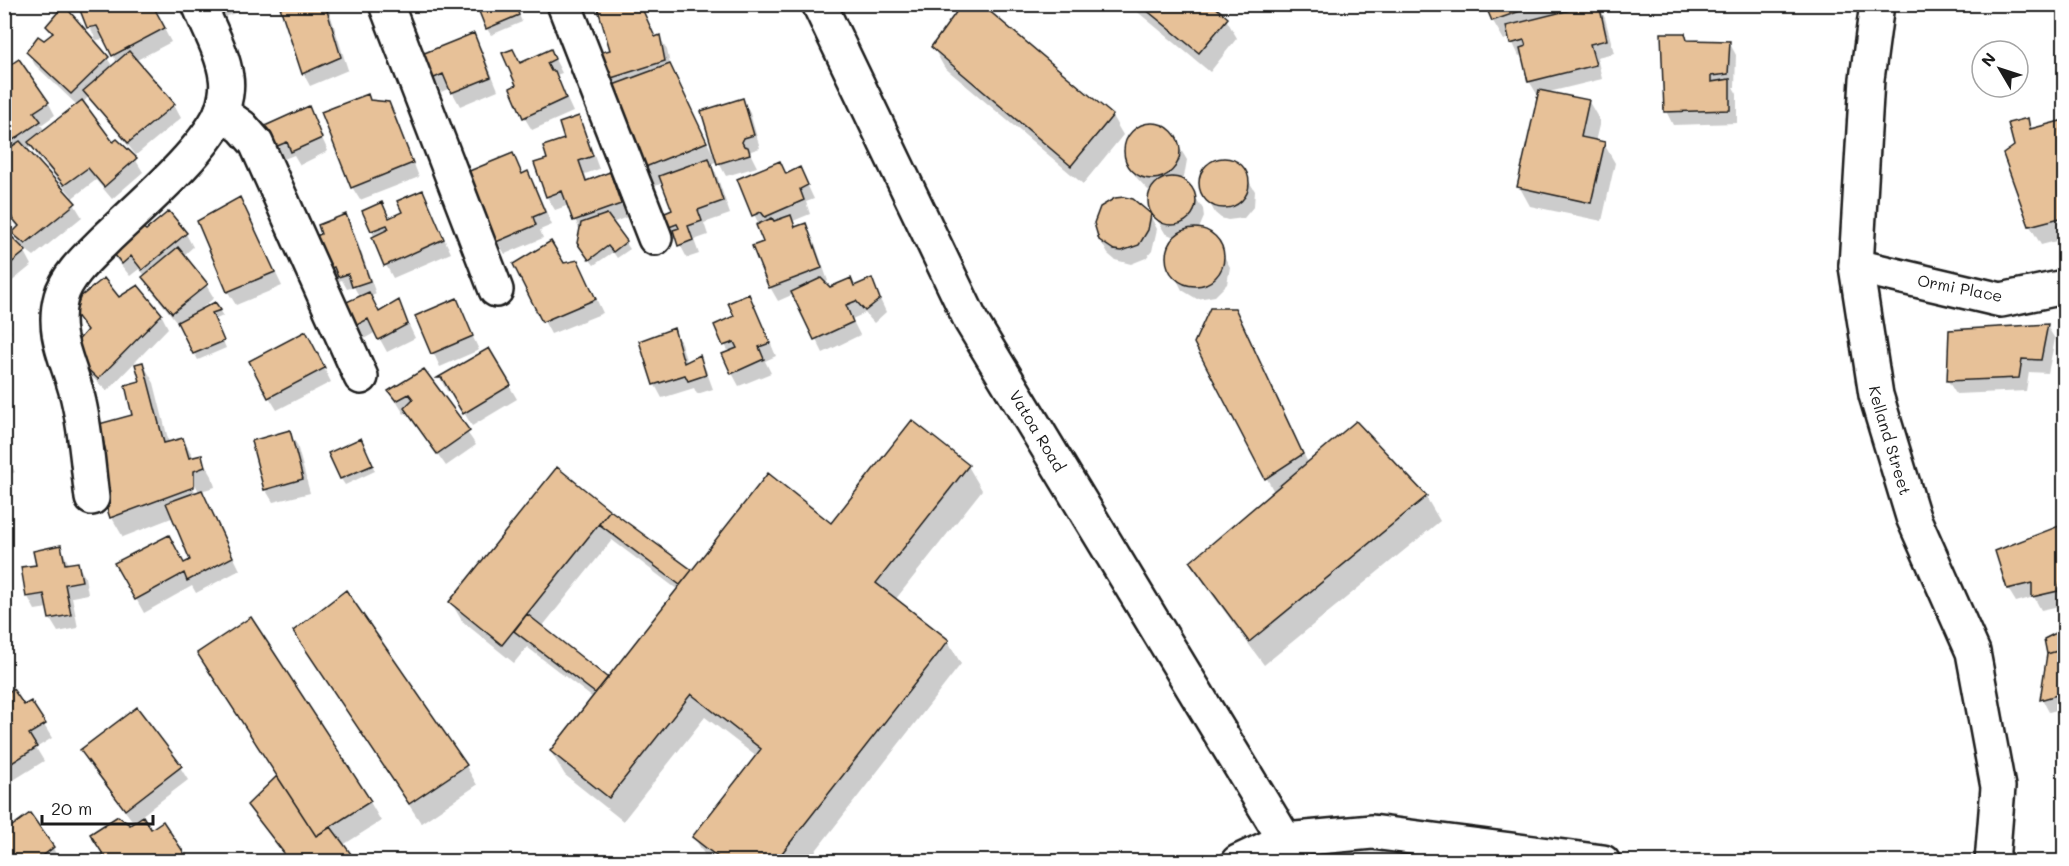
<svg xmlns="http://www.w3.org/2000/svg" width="2069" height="866" viewBox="0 0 2069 866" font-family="Mali,sans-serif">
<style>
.shadow{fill:#0003;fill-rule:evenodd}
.building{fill:#e7c198;stroke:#1c1c1c;stroke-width:1.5}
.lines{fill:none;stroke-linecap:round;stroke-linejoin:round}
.street-casing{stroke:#1c1c1c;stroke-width:38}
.street{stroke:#fff;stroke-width:33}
.labels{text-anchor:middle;stroke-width:4.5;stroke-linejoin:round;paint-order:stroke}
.street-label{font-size:16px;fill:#1c1c1c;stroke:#fff}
</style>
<rect width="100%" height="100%" fill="#fff"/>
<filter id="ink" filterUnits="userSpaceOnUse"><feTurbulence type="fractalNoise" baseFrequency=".0167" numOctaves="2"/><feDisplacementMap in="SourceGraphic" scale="12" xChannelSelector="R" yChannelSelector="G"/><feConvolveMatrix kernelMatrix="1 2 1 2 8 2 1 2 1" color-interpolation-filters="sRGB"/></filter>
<g filter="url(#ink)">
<path class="shadow" d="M82 4H151L171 42 135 61 174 105 181 118 136 155 88 97 83 103 113 145 135 159 143 172 112 199 96 180 71 199 82 217 34 256 22 247 14 233 19 228 4 210V71L48 102 55 115 41 125 45 131 77 105 35 65 28 52 52 35 48 27 107 58 113 67 117 63 105 39 96 40 80 6ZM32 145 37 156 72 196 70 198 26 149Z
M217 4H259L224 17Z
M281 4H327L348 70 310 86 303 73Z
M413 4H446L419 14Z
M515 4 522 22 491 35 487 29Z
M640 4 656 39 660 37 667 50 671 69 716 160 742 100 750 113 760 148 751 151 750 153 757 167 726 176 718 161 710 164 716 173 730 214 704 223 708 235 694 240 699 254 687 258 671 227 666 214 673 211 663 183 650 188 606 79 612 51Z
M644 4H664L665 9 648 12Z
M1128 4H1209L1226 19 1237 38 1210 72Z
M1483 4H1568L1561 7 1563 14 1598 5 1605 18 1614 53 1597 57 1602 79 1545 93 1589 102 1600 121 1595 142 1604 144 1615 163 1602 221 1530 206 1519 186 1539 94H1537L1529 81 1523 55 1519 56 1510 37 1504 40Z
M473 35 481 48 498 90 460 106 450 88 441 92 424 55Z
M1684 35 1688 42H1729L1736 55 1735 87H1733L1737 94V123L1673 125 1666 111Z
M933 47 1112 116 1123 135 1083 184 944 67Z
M551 51 562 73 556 75 573 112 532 130 524 117 521 64Z
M371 102 388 103 396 117 419 177 360 200 352 187Z
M308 108 328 151 300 165 294 155 274 163 267 150Z
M578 118 585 131 599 169 585 174 588 182 610 174 617 187 627 217 612 223 630 249 617 258 613 252 594 265 582 250 580 231 569 205 555 210 547 197 536 164 549 160 566 140Z
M2027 120 2033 130 2064 121V239L2041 245 2030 226 2016 147Z
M1152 124 1169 130 1187 160 1184 177 1182 181 1194 195 1203 209 1204 217 1198 231 1213 236 1230 267 1227 284 1215 296 1197 299 1182 290 1167 260 1168 251 1176 238 1165 233 1149 206 1152 191 1148 190 1136 177 1128 163 1126 146 1129 137 1135 130Z
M512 155 523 175 528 173 535 186 552 225 540 230 543 238 505 254 497 241Z
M1224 159 1238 164 1255 191 1254 206 1244 218 1228 220 1221 218 1215 213 1200 185 1201 177 1209 164Z
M780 162 787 175 800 169 814 199 806 202 810 214 793 221 797 228 805 225 813 238 828 281 824 283 830 289 855 287 871 280 886 312 874 323 865 313 852 319 860 335 823 353 794 294 778 301 770 287 765 243 759 225 739 180Z
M422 192 451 253 393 278 386 265 364 212 390 220 404 213Z
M1124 198 1150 215 1157 229 1152 251 1146 258 1131 264 1115 260 1108 254 1100 240 1101 208 1108 202Z
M247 213 282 286 236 305 228 292 198 222Z
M345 216 353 229 376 294 370 297 379 314 398 302 415 338 387 352 376 332 362 340 354 327 360 298 354 287 347 289 342 280 327 285 323 235Z
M4 231 23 248 32 265 4 288Z
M146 232 186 234 193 247 183 256 206 285 214 298 198 311 219 310 223 316 214 320 226 348 198 360 180 326 152 291 144 278 146 276 139 269 130 276 116 259 109 246Z
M563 265 585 275 603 313 551 334 544 321Z
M749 295 756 309 776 356 765 361 771 373 739 386 732 373 729 353 716 325 736 317Z
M456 300 479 350 440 367 417 317Z
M71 307 161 314 168 328 107 391 78 364 87 332Z
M1234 309 1245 329 1308 463 1356 423 1426 497 1440 521 1264 665 1206 586 1192 562 1274 492 1196 343Z
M4 319 12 332 4 337Z
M2047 326 2055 339 2048 373 2029 372 2026 391 1956 394 1948 381 1951 332Z
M673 329 681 343 687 363 699 357 706 370 713 389 697 394 694 388 662 398 655 385 640 342Z
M313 346 331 382 277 410 269 397Z
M488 350 517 399 472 426 451 391H447L440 378Z
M143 364 154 383 169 443 183 439 194 458 201 457 212 476 215 487 204 490V497L240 570 196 593 192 586 144 613 116 563 183 564 192 561 174 517 123 537 112 518 92 458 108 454 134 416 142 382ZM192 479 200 493H196L189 481Z
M424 371 476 445 446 466 408 412 404 414 390 391Z
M289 432 297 445 310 493 273 502 265 489Z
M364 446 375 471 345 485 341 479Z
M4 454 15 472 4 478Z
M968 466 982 490 895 600 948 641 961 664 807 862 708 861 694 837 757 757 705 717 623 821 565 775 551 752 593 698 527 647 514 663 462 621 451 602 557 469 611 513 691 571 832 525ZM612 540 678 590 608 680 542 627Z
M2064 526V605L2041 610 2034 597 2016 602 2008 589 1997 552Z
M61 547 69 565 77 564 85 577 88 594 72 597 78 628 58 632 50 619 48 608 35 610 28 597 23 568 37 566Z
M2064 630V708L2049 712 2042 699 2049 654 2046 639Z
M306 650 466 766 477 785 421 823Z
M4 696 23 707 44 725 52 738 36 748 44 761 4 786Z
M82 751 180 767 188 780 141 816 151 831 188 862 130 827 135 824 89 764Z
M370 802 381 821 343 845 285 855 257 819 249 806Z
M29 815 53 848 60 862H4Z"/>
<path class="building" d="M152 4 165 28 112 56 97 26 87 28 78 5Z
M279 4H325L341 57 302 74Z
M476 4H515L519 15 486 29Z
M601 4H640L655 37 660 35 665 61 605 80 599 53 610 50 597 6Z
M962 4H981L1113 115 1071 166 931 47Z
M1139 4H1212L1228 18 1199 53Z
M1494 4H1540L1492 21 1486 7Z
M1594 4H1599L1607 40 1590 44 1596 65 1528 82 1520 48 1526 46 1524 40 1510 44 1506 26Z
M64 5 109 57 71 94 26 52 38 36 44 40 53 33 46 26Z
M474 33 491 77 451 93 443 74 432 79 422 54Z
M1661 33H1685L1687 40 1730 41 1728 74 1711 76V82L1730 79V110L1664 112Z
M513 49 520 63 551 49 555 59 547 63 551 71H555L566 98 523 118 510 88 516 85 502 53Z
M129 51 175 104 128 143 83 91Z
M19 59 49 102 34 112 41 121 4 146V69Z
M670 64 707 142 638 170 605 88Z
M1539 90 1589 100 1581 137 1605 142 1591 203 1517 187Z
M368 94 370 100 389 102 413 163 351 188 321 112Z
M743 98 754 135 744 138 742 142 744 146 748 147 750 154 717 164 701 111Z
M82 100 113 142 117 139 137 158 104 187 88 168 64 185 28 142Z
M309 106 322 138 291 152 287 142 265 151 256 130Z
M579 116 593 156 579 161 586 181 610 172 621 204 573 221 562 191 546 197 534 163 547 159 543 146 564 139 559 123Z
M2028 118 2030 129 2064 120V217L2029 226 2003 154 2014 146 2008 123Z
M1124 151a28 28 0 1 1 56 0a28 28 0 1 1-56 0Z
M20 141 76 203 25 244 12 233 19 226 4 208V152Z
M513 153 522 174 528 171 545 212 533 217 536 225 496 242 467 172Z
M709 158 723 201 698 210 702 221 688 226 693 240 678 246 673 230 679 228 677 224 669 227 665 213 672 210 659 176Z
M1199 183a25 25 0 1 1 50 0a25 25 0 1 1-50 0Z
M780 161 786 174 800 167 808 185 800 189 804 200 765 217 761 212 752 216 737 179Z
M1148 201a24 24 0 1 1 48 0a24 24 0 1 1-48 0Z
M423 190 444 239 384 266 372 237 389 229 387 225 371 231 362 211 382 202 389 218 402 212 397 201Z
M240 197 275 272 227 292 197 221Z
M1124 197 1133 199 1151 214 1148 230 1139 245 1122 251 1114 250 1099 240 1094 223 1100 207 1115 198Z
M169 211 187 233 142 270 131 256 122 264 107 245 135 222 146 230Z
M346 214 370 281 352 287 348 274 338 277 334 267 318 273 306 240 321 234 318 225Z
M607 214 627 241 613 252 608 246 589 260 577 243 581 223Z
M791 215 795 227 806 223 822 268 769 288 752 246 763 242 756 225 772 218 774 221Z
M1166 257a29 29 0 1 1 58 0a29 29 0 1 1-58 0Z
M4 229 26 251 4 269Z
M551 241 564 263 578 260 596 299 542 322 513 264Z
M178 247 208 284 172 313 142 277Z
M104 278 119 297 138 285 162 314 98 379 69 351 87 330 69 306Z
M821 278 830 287 851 278 854 286 872 278 880 299 865 311 856 301 846 305 853 322 814 340 791 292Z
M369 292 379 312 399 300 408 324 378 340 368 319 353 327 342 304Z
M749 294 770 343 759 347 764 359 731 374 722 354 737 348 734 342 723 346 714 325 734 316 728 303Z
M457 298 473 336 431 354 415 316Z
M215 302 221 310 212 313 224 341 193 354 177 322Z
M1210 308H1235L1303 454 1265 479 1194 343Z
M2048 324 2041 360 2022 359 2019 378 1947 381 1949 330Z
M674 328 684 363 700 355 706 375 688 381 685 375 653 385 639 341Z
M306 331 325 368 268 398 249 361Z
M489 348 511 385 463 414 442 378H437Z
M2064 348V379L2060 349Z
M143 362 164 443 183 438 189 458 202 455 205 467 194 471V487L110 518 90 457 106 452 99 424 132 415 125 385 140 381 135 364Z
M424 369 470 431 437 454 404 408 413 399 409 394 396 401 388 391Z
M912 420 969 465 876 583 949 640 775 862H724L692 837 761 749 691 694 609 798 550 751 768 473 831 523Z
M1356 421 1427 496 1249 642 1190 562Z
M290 430 303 479 264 490 251 441Z
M361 438 373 465 340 479 328 453Z
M557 467 610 510 502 645 449 602Z
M202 490 233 557 187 581 184 573 135 600 114 563 169 535 184 563 190 560 166 503Z
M610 510 692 570 680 585 599 524Z
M2064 524V577H2062L2058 591 2032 597V583L2007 589 1995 551Z
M61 545 65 564 78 562 82 581 65 584 71 615 49 619 44 594 26 597 21 567 36 565 33 551Z
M346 590 467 765 409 804 293 631Z
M527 614 608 678 595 693 514 631Z
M251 617 371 801 316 836 197 653Z
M2064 629V649L2047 654 2044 639Z
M2064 649V693L2040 700 2047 654Z
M13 689 24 705 31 701 46 724 29 734 37 747 4 768V695Z
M137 707 182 766 125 810 80 750Z
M277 776 316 836 331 827 357 862H277L284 853 247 805Z
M30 813 54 847 35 862H4V832Z
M118 816 130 825 143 816 151 829 163 821 190 862H108L90 834Z"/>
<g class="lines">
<defs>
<g id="street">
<path d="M386 4 496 290"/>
<path d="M564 4 655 238"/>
<path id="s1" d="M819 4 971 321 1285 840"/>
<path id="s2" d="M1877 4 1867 79 1856 266 1876 395 1913 517 1973 652 1998 787 1992 862"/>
<path d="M221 112 242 127 256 143 361 377"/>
<path d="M1856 266 2001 300 2064 287"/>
<path d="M92 498C88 467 86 434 79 403 72 367 50 337 61 297 67 275 89 256 105 240 139 207 202 154 221 113 225 103 228 88 226 77 223 53 208 27 199 4"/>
<path d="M1238 862 1285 840 1372 832 1603 862"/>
</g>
</defs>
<use href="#street" class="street-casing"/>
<use href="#street" class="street"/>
</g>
</g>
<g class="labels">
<g class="street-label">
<text transform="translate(1960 288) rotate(11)" y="6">Ormi Place</text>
<text dy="6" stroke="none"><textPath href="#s1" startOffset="480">Vatoa Road</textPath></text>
<text dy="6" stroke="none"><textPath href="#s2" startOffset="441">Kelland Street</textPath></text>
</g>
</g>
<rect width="2069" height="866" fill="none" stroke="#fff" stroke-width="24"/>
<rect x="12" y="12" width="2045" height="842" fill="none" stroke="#1c1c1c" stroke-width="2" filter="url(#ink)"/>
<g transform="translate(2000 69) rotate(309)"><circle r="28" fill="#ffffff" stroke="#a4a4a4" stroke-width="1.5"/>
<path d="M0-4.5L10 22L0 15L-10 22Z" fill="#1c1c1c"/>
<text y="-9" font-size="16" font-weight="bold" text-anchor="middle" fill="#1c1c1c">N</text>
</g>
<path d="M42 815v9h111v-9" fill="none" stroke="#1c1c1c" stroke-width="3"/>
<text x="51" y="815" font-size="18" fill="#1c1c1c" stroke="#ffffff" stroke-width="4.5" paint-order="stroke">20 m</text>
</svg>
